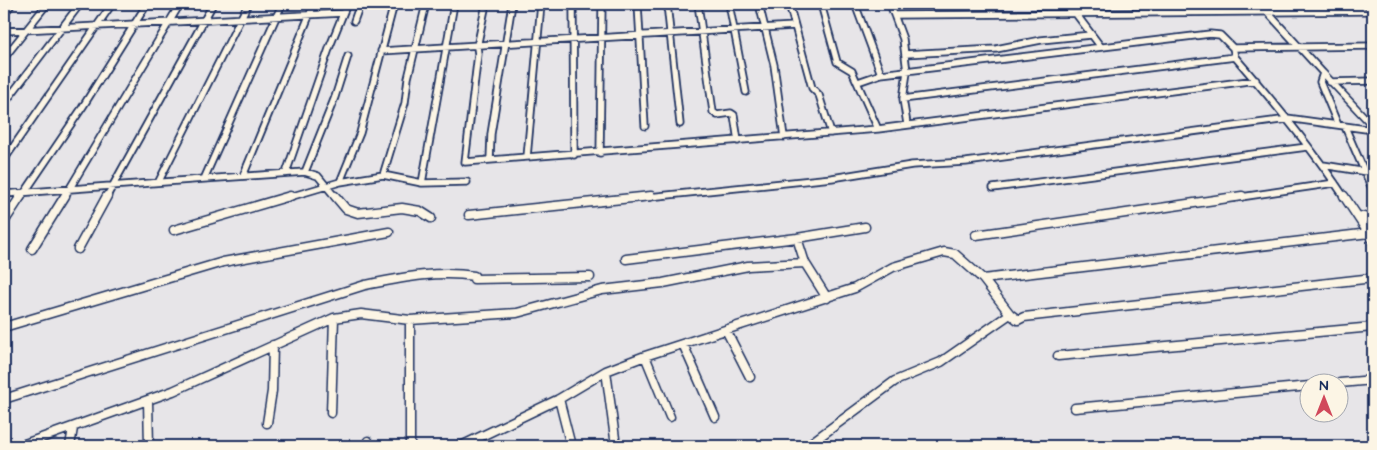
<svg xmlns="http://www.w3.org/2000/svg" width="1377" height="450" viewBox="0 0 1377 450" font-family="'Architects Daughter',sans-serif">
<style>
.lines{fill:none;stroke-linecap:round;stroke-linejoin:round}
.minor-far1-casing{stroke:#1b2f5e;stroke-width:9}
.minor-casing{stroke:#1b2f5e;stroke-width:11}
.minor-far1{stroke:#fcf5e5;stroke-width:5.5}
.minor{stroke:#fcf5e5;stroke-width:8}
</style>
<rect width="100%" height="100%" fill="#e7e5e8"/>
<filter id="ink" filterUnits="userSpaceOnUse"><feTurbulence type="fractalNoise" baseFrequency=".02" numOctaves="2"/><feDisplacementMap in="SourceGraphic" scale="10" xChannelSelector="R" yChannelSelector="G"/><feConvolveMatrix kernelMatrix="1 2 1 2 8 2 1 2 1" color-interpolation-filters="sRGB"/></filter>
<g filter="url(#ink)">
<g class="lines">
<defs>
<path id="minor-far1" d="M486 4 477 47 478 54 465 162 878 129 1256 80
M573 4 574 155
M638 4 645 126
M667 4 680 124
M698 4 713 112 717 115 731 113 734 115 738 141
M729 4 746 92
M759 4 774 65 784 137
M789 4 812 88 819 95 831 133
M821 4 837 62 852 71 878 129
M855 4 881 74
M890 4 903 39 907 72 903 99 907 124
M1260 4 1323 73 1320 82 1338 125
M4 14 12 4
M1076 14 1101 47
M894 15 1373 11
M354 21 360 4
M4 31 343 13
M381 51 795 26
M905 54 996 49 1041 40 1091 35
M4 58 47 4
M1323 73 1370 123
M858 82 881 74 1210 34 1220 35 1233 48
M1330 82 1373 81
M903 99 1235 57
M4 104 80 4
M1287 118 1373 130
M1345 127 1373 191
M600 153 602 4
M527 157 541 4
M4 160 112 4
M490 160 491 134 512 4
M1323 165 1373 173
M305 172 335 97 348 56
M286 173 330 46 347 4
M383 175 405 103 408 78 426 4
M243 176 314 4
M204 179 305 172 318 176 336 198
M159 181 248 4
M340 182 360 133 394 4
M422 183 454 4
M993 188 1307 147
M4 194 204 179 282 4
M21 198 82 108 147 4
M64 198 180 4
M106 198 213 4
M286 198 340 182 383 175 422 183 467 182
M639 198 832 178 912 165 966 162 1288 119
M1234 198 1335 183
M1345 198C1312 148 1274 102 1235 57L1233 48 1373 46"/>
<path id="minor" d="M335 196 346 209 358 213 402 208 420 211 431 218
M1344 196 1373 240
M469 215 651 196
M1358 216 1373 219
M4 222 21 196
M174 230 290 196
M976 235 1242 196
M797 238 805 263
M32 249 65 196
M78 249 107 196
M626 259 797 238 865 227
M983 279 1369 233
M410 320V446
M4 327 223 262 389 232
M726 330 750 377
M683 344 715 417
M645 356 670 417
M1058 356 1373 327
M606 371 616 446
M1340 383 1373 380
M4 399 365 285C401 278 438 270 474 276V279L590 277
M559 399 571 446
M148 401 149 446
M1075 408 1310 386
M331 413 334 318
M267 423 272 391 273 345
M368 441V446
M19 446 173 391 334 318 361 314 410 320 517 313 602 290 663 283 748 266 805 263 827 298
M70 446 73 428
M461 446 559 399 606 371 645 356 855 288 893 267 944 252 955 254 983 279 1010 314 1018 320 1024 317 1373 278
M807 446 895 381 941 362 1010 314"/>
</defs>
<use href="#minor-far1" class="minor-far1-casing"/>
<use href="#minor" class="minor-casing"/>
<use href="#minor-far1" class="minor-far1"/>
<use href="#minor" class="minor"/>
</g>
</g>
<rect width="1377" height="450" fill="none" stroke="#fcf5e5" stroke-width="20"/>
<rect x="10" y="10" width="1357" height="430" fill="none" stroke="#1b2f5e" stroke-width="2" filter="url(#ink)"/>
<g transform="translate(1324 398)"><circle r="24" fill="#fcf5e5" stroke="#a2a6af"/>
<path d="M0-4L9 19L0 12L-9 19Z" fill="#d1495b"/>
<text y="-8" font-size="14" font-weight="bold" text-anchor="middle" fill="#1b2f5e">N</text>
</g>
</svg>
